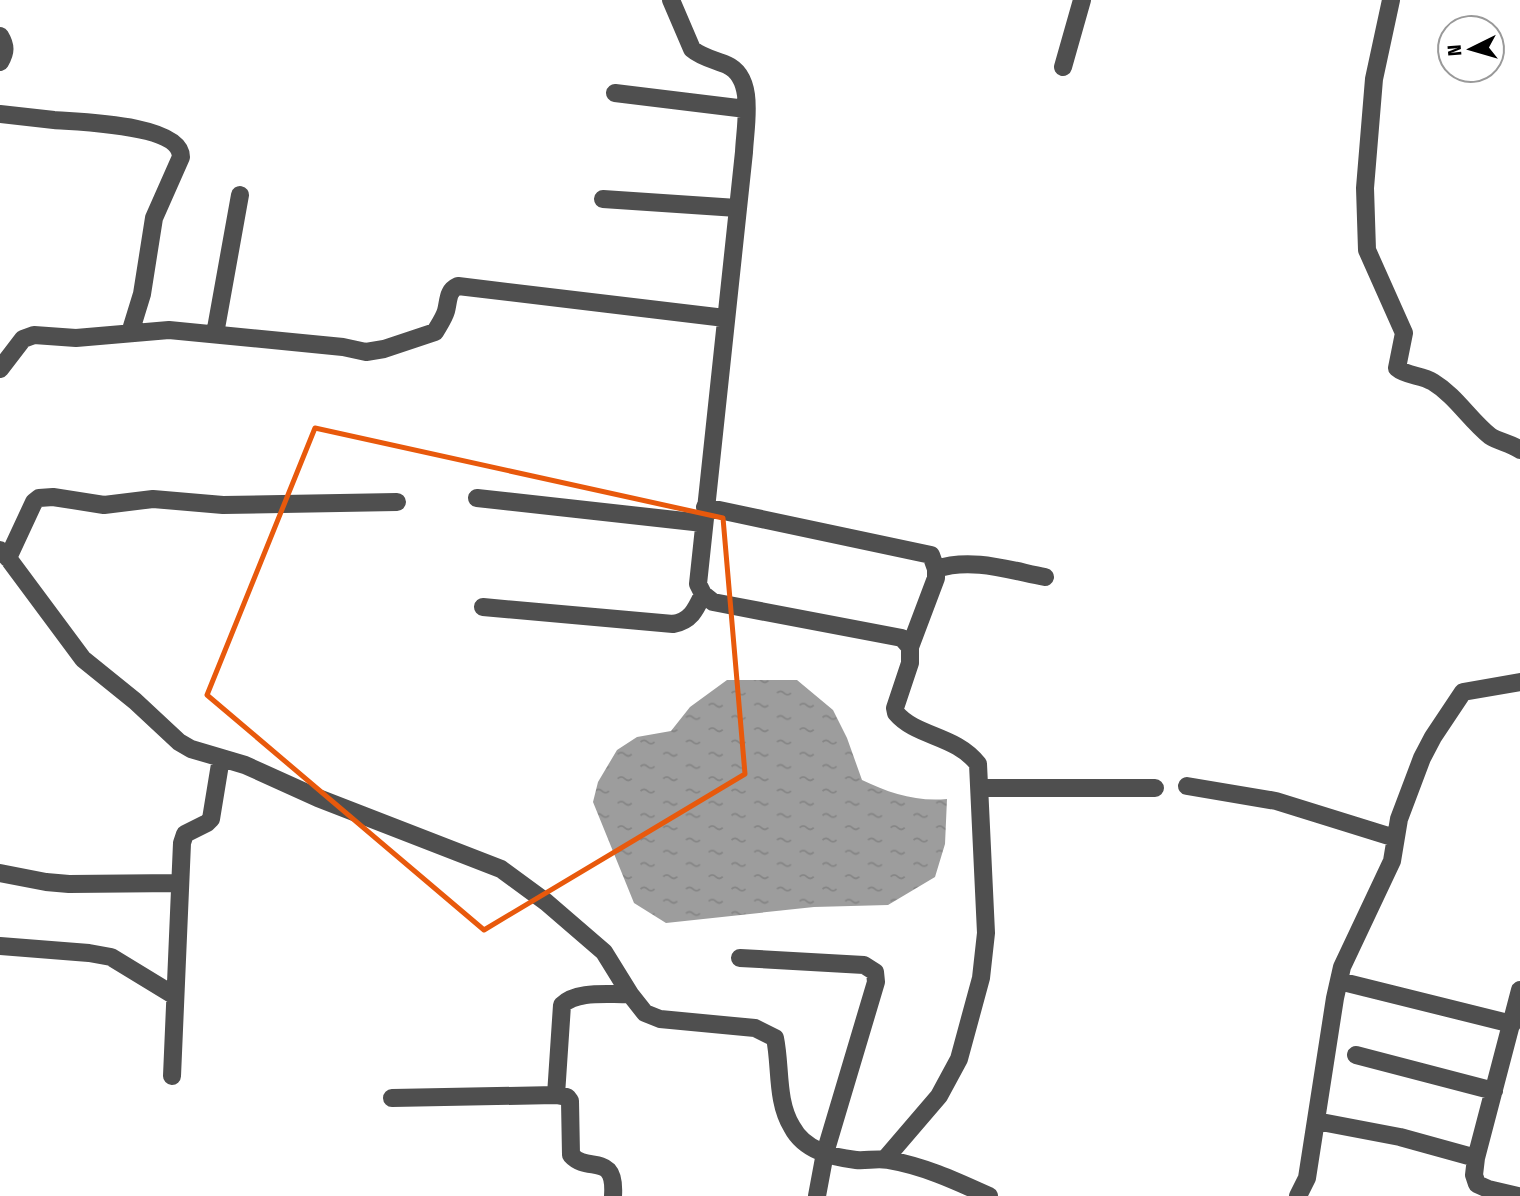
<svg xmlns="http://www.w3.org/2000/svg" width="1520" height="1196" viewBox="0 0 1520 1196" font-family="'Fira Sans Condensed',sans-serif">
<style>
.water{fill:url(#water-ripples)}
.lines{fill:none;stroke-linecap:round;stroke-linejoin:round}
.minor{stroke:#4f4f4f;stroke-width:18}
.marked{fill:none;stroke:#e8590c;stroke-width:5;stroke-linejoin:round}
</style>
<defs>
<pattern id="water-ripples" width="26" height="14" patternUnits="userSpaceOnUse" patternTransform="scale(1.75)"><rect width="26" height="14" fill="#9d9d9d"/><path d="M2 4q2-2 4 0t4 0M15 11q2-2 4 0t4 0" fill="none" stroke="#858585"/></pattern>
</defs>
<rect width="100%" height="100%" fill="#fff"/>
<path class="water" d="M727 680H797L833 710 847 738 862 780C889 793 916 802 947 799L945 844 935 877 888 905 814 907 666 923 634 903 593 802 598 782 617 750 637 737 671 731 690 707Z"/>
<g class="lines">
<path class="minor" d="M671 0 692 49C701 57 715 60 727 65 756 78 745 126 744 152L698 584 703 594 713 602 902 638 910 647V663L895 708 896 713C916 737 956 735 978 764L986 933 981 978 959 1059 939 1096 885 1159
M1391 0 1374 79 1365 188 1367 250 1404 333 1397 368C1406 376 1422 375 1433 382 1456 396 1469 419 1490 436 1499 442 1511 443 1520 450
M0 36C6 46 6 52 0 62
M1063 67 1082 0
M615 93 746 109
M0 114C18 116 36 118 54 120 78 122 181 124 181 157L154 218 142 294 130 333
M603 199 737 208
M215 334 240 195
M0 369 23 339 34 335 76 338 169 330 343 347 366 352 384 349 435 332C439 325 444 318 446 311 449 300 447 291 458 286L725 318
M477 498 703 523
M705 507 931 555 936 569V578L910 647
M0 550 8 558 83 659 135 701 179 742 191 749 245 765 318 798 501 869 546 902 604 952 630 994 645 1013 660 1019 755 1028 775 1038C781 1067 776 1101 792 1127 804 1150 831 1157 856 1160 866 1161 877 1158 888 1160 924 1166 956 1181 989 1196
M8 558 34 502 39 498 53 497 104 505 153 499 223 505 397 502
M936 569C971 557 1009 570 1045 577
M483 607 673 624C691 621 696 609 703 594
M1187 786 1276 801 1395 838
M981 788H1155
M0 873 46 882 69 884 180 883
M0 946 89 953 111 957 175 996
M740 958 864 965 875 972 876 982 825 1153 817 1196
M1339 981 1512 1024
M1356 1055 1494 1091
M172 1076 182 843 185 834 207 823 211 819 221 758
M556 1095 567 1097 570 1101 571 1155C588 1174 616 1151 613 1196
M392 1098 556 1095 562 1005C577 990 609 995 630 994
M1316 1121 1400 1137 1476 1158
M1298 1196 1307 1178 1335 998 1342 967 1392 861 1399 819 1422 758 1433 737 1463 692 1520 682
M1518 1196 1488 1189 1477 1184 1474 1175 1476 1158 1520 990"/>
</g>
<path class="marked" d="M315 428 723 518 745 774 484 930 207 695Z"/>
<g transform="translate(1471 49) rotate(265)"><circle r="33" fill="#ffffff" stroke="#999999" stroke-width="2"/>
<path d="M0-5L12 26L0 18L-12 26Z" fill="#000000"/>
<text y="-10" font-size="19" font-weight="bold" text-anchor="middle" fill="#000000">N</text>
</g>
</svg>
